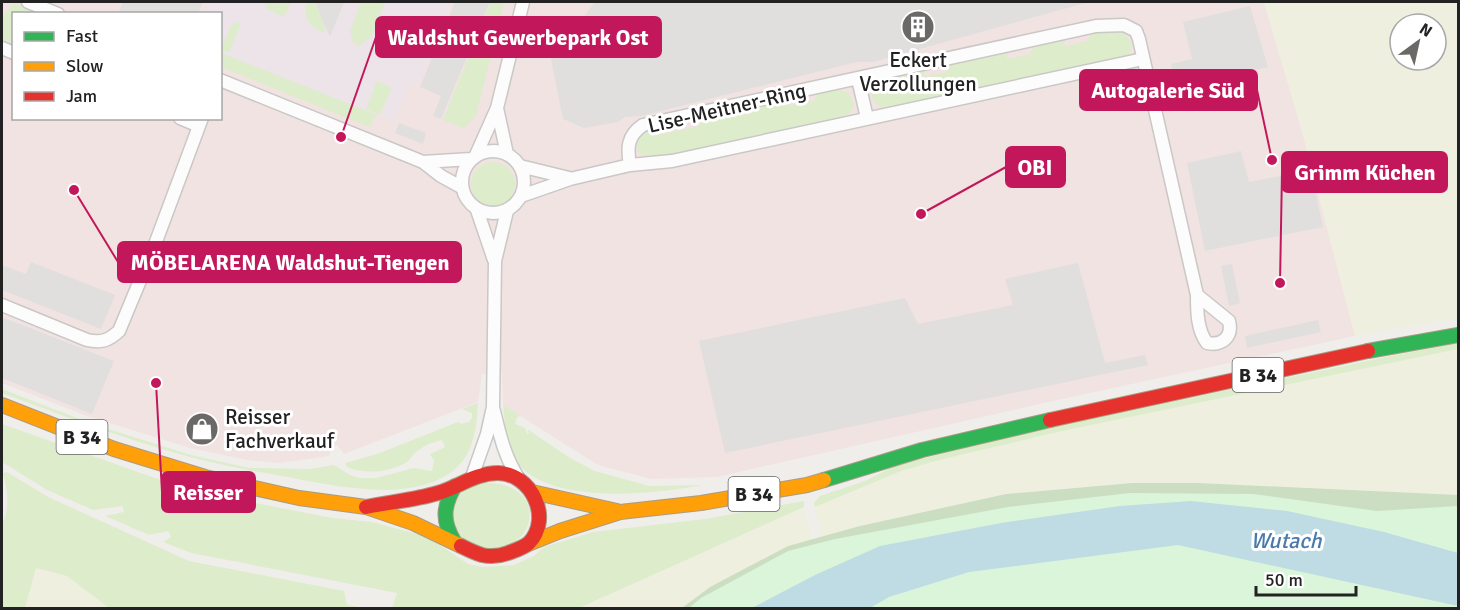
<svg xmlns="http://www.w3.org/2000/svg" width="1460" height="610" viewBox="0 0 1460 610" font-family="Signika,sans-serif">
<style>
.commercial{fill:#f1e3e1;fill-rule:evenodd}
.industrial{fill:#ede4e9}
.farmland{fill:#efefdf;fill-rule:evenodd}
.grass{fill:#ddeccb}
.forest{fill:#cbdec1}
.park{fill:#daf5da}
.parking{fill:#e0dfde}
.water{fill:#bfdbe3}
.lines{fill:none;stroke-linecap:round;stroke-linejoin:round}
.street-casing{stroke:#c9c8c7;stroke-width:15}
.fast-casing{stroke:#a79c86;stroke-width:16}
.slow-casing{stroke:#a79c86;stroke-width:16}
.jam-casing{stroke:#a79c86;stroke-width:16}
.street{stroke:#fdfcfc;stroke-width:12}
.fast{stroke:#30b455;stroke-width:14}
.slow{stroke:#ff9f0a;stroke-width:14}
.jam{stroke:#e5322d;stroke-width:14}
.labels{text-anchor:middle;stroke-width:6;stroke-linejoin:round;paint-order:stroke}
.shield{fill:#fff;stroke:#646464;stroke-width:1.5}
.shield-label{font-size:20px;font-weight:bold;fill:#222}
.poi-label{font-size:21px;fill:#222;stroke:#fff}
.street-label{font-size:21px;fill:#222;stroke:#fff}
.water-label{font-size:22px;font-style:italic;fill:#4a7aab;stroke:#fff}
.leader{fill:none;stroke:#c2185b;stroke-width:2}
.callout-dot{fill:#c2185b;stroke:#fff;stroke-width:2}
.callout{fill:#c2185b;stroke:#c2185b;stroke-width:2}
.callout-label{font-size:22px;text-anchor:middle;font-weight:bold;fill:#fff}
</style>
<rect width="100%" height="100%" fill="#f0eeeb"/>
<path class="commercial" d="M2 2H1264L1302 131 1355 336 1053 401 717 477 651 479 598 465 503 405 502 373 482 374 478 402 344 454 337 445 332 447 329 456 280 463 247 460 190 448 87 416 2 383ZM14 14H220V118H14Z"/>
<path class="industrial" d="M207 2H452L420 81 408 87 394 122 221 53 220 14H202Z"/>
<path class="farmland" d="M1264 2H1458V318L1355 336 1302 131ZM1400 24H1436V60H1400Z
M1458 349V495L1198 483H1132L1006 494 860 526 822 537 820 530 815 507 821 503 842 497 901 471 935 461 1062 431Z
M804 507 812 541 788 546 710 587 682 608H580Z
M36 568 67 576 109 608H25Z"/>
<path class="grass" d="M264 2H291L286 13 282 16 267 9Z
M307 2H315L325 26 324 32C309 29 302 16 307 2Z
M361 2H385L371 37 359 46 353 43 350 31Z
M491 2H504L476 116 464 128 443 120Z
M14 4 32 7 49 13 14 14 13 46 2 38C2 26 2 11 14 4Z
M239 22 240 25 229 53 221 49 232 24Z
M1102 29C1118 31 1125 30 1133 45L1129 54 1117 60 898 108C881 107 875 109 870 90 880 73 909 71 927 67L923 77 947 72 952 61 1010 48 1006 59 1030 54 1035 43 1067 36 1063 47 1087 41 1092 31Z
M220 53H221L377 115 369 127 221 67Z
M377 81 392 88 380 115 366 109Z
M835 89 849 93 854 105 850 113 834 121 661 158 645 156 638 152 636 141 644 131 655 126 651 136 669 133 674 122 679 121 675 132 699 126 704 116 794 96 790 106 814 101 819 91Z
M471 184a22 22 0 1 1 44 0a22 22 0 1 1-44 0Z
M1458 343V349L1062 431 935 461 901 471 815 507 814 503 820 496 865 481 895 466 1010 436 1391 356Z
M2 389 95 425 191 455 249 468 309 469 334 465 350 475 360 478H376L414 468 432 471 434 461 430 454 445 447 442 440C433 442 423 446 416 452 412 455 411 459 407 462 390 472 365 475 347 467L345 463 377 454 458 422 462 424 469 422 472 418V413L462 409 478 403C477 426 474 453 455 469 416 503 339 487 293 478 259 472 224 466 190 457 126 440 64 416 2 393Z
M503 405 521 416 517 417 515 424 525 428 527 434 529 433 527 429 570 458 595 471 649 486 703 485C654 494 547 507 514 459 505 444 505 421 503 405Z
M2 424 189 490 332 518 372 522 417 534 438 544 468 564 483 567 514 565 534 556 544 547 593 532 705 519 804 501V507L579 608H392L397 593 191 553 163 542 171 537 168 531 149 535 105 516 124 512 123 506 93 510 47 490 2 462Z
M7 472 48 497 189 561 344 591 347 605 364 608H109L67 576 36 568 25 608H2V523C11 508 7 489 3 473Z
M480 483C554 479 537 557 484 548 476 546 466 540 458 536L450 514 460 493Z"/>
<path class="forest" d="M1132 483H1198L1458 495V553L752 608H682L710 587 788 546 860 526 1006 494Z"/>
<path class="park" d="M1130 493 1253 494 1377 511 1458 506V608H689L701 598 788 551 835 539 1008 507Z"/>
<path class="parking" d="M123 2H203L198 13H118Z
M315 2H344L330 37 325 26Z
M455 2H490L441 119 433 116 441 96 420 87Z
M595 2H1089L873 62H857L641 116 625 117 618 122 584 128 563 119 551 59Z
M1250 6 1268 67 1176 88 1171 64 1192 59 1183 22Z
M399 123 426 133 423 144 395 133Z
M1241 151 1249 182 1311 170 1323 227 1205 251 1187 163Z
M31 262 115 295 101 329 2 290V265L26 274Z
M1078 263 1105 363 1145 355 1148 365 725 453 699 341 905 298 918 324 1013 305 1005 279Z
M1232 264 1240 303 1229 306 1221 266Z
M2 317 114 361 92 414 2 378Z
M1318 320 1321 332 1247 348 1245 336Z"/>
<path class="water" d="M1191 501 1287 511 1384 532 1458 553V606L1178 545 969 572 889 597 870 608H752L815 575 880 546 1001 523 1120 506Z"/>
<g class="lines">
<defs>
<path id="street" d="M28 2 58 14
M2 48 14 53
M1143 59 672 161 630 165C627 148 627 136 643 125L1096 26 1124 25 1136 31 1139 39 1197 295C1197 311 1197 330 1207 343 1222 346 1233 337 1229 321L1197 295
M858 79 867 118
M220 80 423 162 441 176 461 187
M497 108 507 154
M180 118 199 126
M462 182a31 31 0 1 1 62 0a31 31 0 1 1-62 0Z
M476 155 497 108 523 2
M423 162 471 159
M520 166 569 178
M521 196 570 179 630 165
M477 210 494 260
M2 305 87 340C101 343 108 341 119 331L154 247 202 118
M494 411C500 436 505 458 519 479
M472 477 487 434 493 407 495 261 507 211"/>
<path id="fast" d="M1368 351 1458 335
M824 480 922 450 1050 420
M454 541C442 521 443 506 455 486"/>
<path id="slow" d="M2 405 114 449 205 477 299 498 366 507 413 523 461 546
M532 492 617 511
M528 544 560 531 620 512 701 503 807 485 824 480"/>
<path id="jam" d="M1050 420 1368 351
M366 507C389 502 415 500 438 493 459 487 475 473 498 473 531 473 553 518 529 543 523 548 516 550 508 553 500 556 491 557 482 555 475 553 467 549 461 546"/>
</defs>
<use href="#street" class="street-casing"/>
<use href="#fast" class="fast-casing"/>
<use href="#slow" class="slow-casing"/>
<use href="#jam" class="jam-casing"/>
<use href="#street" class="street"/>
<use href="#fast" class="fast"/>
<use href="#slow" class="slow"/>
<use href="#jam" class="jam"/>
</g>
<defs>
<symbol id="building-disc" viewBox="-11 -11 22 22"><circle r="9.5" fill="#6a6968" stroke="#fff"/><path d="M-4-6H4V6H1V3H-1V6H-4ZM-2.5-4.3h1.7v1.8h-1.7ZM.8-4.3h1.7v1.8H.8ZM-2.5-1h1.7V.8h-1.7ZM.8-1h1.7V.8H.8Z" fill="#fff"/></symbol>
<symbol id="shop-disc" viewBox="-11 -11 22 22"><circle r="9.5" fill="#6a6968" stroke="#fff"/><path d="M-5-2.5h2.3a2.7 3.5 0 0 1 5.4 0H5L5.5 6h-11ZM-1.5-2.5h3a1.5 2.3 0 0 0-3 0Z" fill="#fff"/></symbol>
</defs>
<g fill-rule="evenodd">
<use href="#building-disc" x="899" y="8" width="38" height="38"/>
<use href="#shop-disc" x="183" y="410" width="38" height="38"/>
</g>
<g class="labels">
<g class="shield">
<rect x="1232.5" y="358" width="51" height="34" rx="4.5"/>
<rect x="56.5" y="420" width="51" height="34" rx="4.5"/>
<rect x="728.5" y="477" width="51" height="34" rx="4.5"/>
</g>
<g class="shield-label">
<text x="1258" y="382">B 34</text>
<text x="82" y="444">B 34</text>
<text x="754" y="501">B 34</text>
</g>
<g class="poi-label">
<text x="918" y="67">Eckert<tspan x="918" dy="24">Verzollungen</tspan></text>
<text x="225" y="424" text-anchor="start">Reisser<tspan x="225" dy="24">Fachverkauf</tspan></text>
</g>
<g class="street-label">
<text transform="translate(727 108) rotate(-13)" y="7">Lise-Meitner-Ring</text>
</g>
<g class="water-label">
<text x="1286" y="548">Wutach</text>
</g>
</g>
<path class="leader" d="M341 137L376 37M1272 160L1257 90M921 214L1006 167M1280 283L1282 172M74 190L118 262M156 383L162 492"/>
<g class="callout-dot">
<circle cx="341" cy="137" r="6"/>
<circle cx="1272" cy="160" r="6"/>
<circle cx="921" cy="214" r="6"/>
<circle cx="1280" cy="283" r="6"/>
<circle cx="74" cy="190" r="6"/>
<circle cx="156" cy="383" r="6"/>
</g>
<g class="callout">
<rect x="376" y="17" width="285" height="40" rx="6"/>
<rect x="1080" y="70" width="177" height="40" rx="6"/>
<rect x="1006" y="147" width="59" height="40" rx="6"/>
<rect x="1282" y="152" width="165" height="40" rx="6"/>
<rect x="118" y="242" width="343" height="40" rx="6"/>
<rect x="162" y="472" width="93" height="40" rx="6"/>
</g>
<g class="callout-label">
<text x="518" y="45">Waldshut Gewerbepark Ost</text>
<text x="1168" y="98">Autogalerie Süd</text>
<text x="1035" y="175">OBI</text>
<text x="1365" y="180">Grimm Küchen</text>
<text x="290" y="270">MÖBELARENA Waldshut-Tiengen</text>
<text x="208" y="500">Reisser</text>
</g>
<rect width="1460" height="610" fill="none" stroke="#222222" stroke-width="6"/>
<rect x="12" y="12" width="210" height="108" fill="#ffffff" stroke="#a7a7a7" stroke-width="1.5"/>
<rect x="24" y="32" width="30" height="9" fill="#30b455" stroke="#a7a7a7" stroke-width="1.5"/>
<text x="66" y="42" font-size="18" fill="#222222">Fast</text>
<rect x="24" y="62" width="30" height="9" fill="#ff9f0a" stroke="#a7a7a7" stroke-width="1.5"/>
<text x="66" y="72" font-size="18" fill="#222222">Slow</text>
<rect x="24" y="92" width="30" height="9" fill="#e5322d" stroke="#a7a7a7" stroke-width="1.5"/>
<text x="66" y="102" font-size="18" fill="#222222">Jam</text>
<g transform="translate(1418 42) rotate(33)"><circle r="28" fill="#ffffff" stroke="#a7a7a7" stroke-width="1.5"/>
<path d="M0-4.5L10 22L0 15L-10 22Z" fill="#6a6968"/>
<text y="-9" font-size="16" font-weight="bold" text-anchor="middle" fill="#222222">N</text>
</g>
<path d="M1256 586v9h100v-9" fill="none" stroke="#222222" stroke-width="3"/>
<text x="1265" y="586" font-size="18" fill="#222222" stroke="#ffffff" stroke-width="4.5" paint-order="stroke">50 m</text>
</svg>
